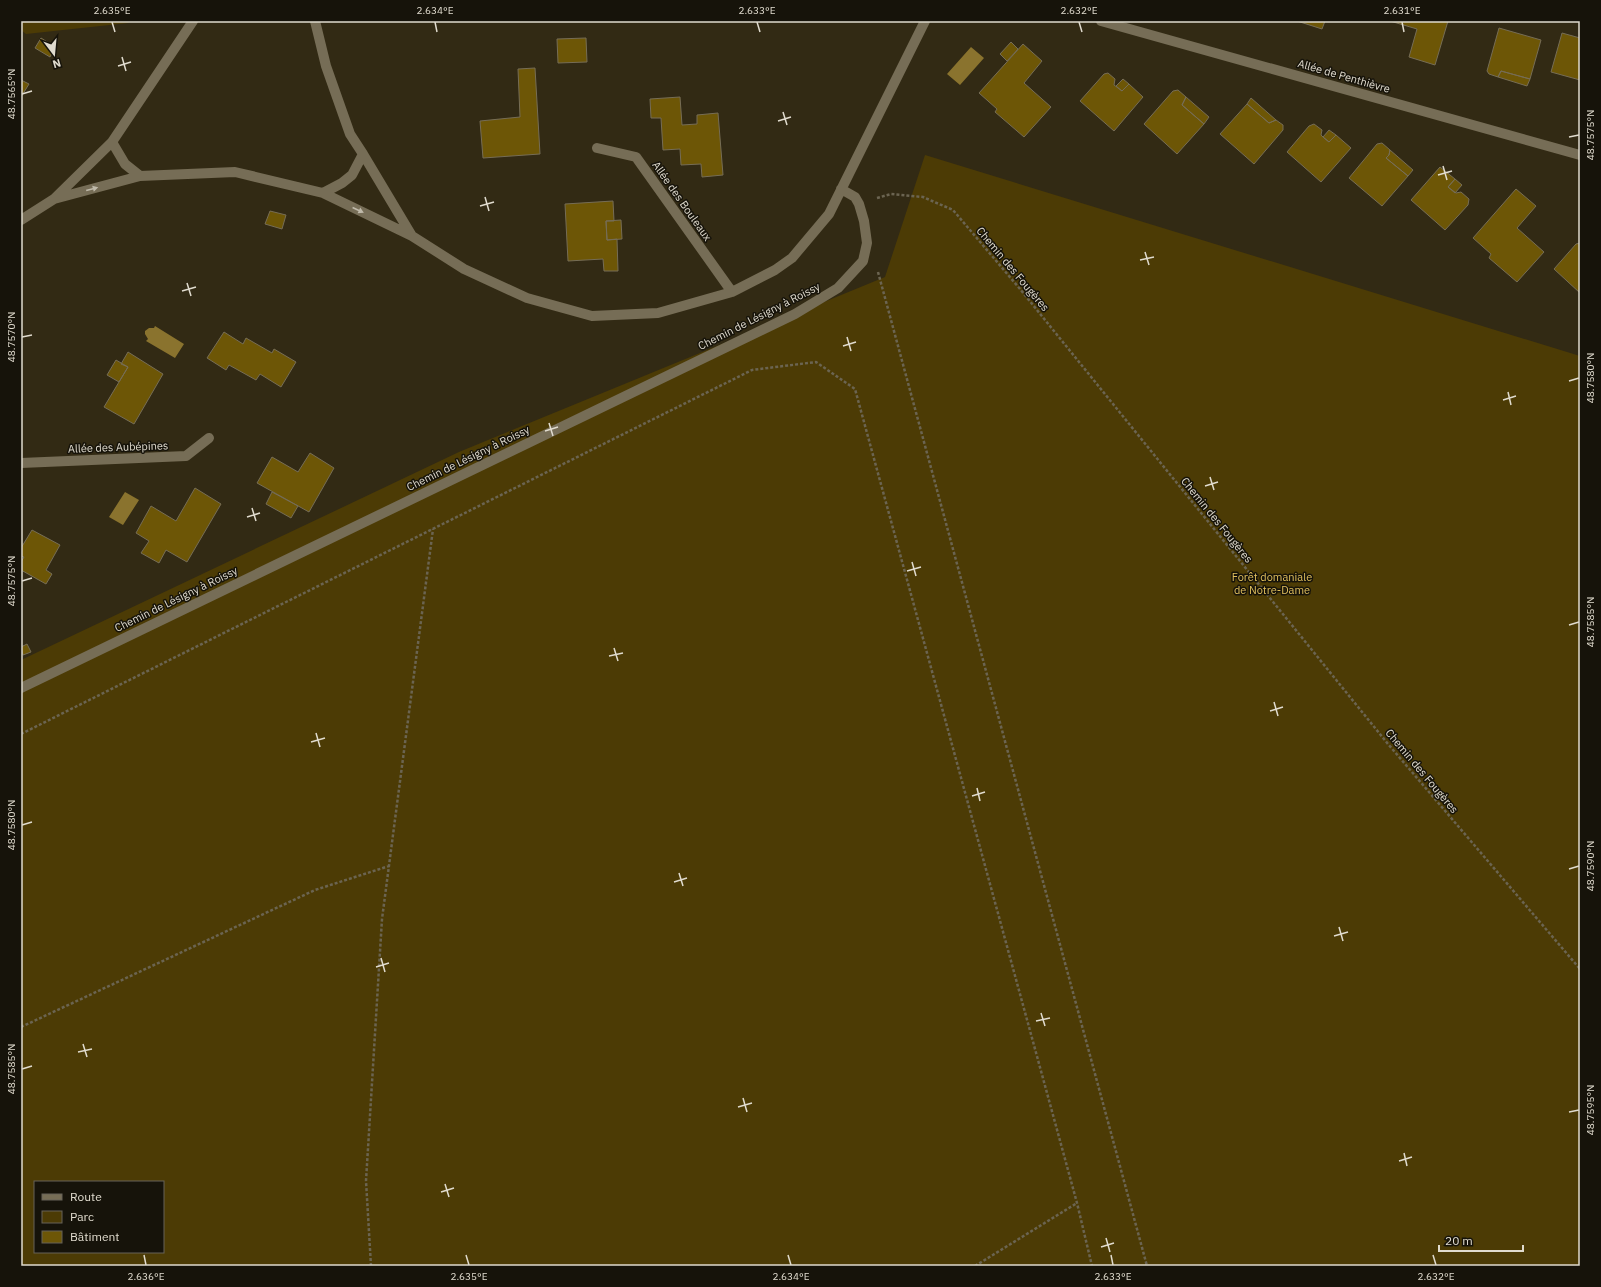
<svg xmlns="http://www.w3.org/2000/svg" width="1601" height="1287" viewBox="0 0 1601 1287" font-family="'IBM Plex Sans',sans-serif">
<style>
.green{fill:#4c3b05;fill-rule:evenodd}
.water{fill:#8a732e}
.building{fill:#6d5606;stroke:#766d56}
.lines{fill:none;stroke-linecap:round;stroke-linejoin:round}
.path{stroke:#6b6451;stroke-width:2.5;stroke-dasharray:3 2;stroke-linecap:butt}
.minor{stroke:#766d56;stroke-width:10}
.oneway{fill:#c0baaa}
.ticks{fill:none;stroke:#e0dbce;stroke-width:1.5}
.labels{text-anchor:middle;stroke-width:3;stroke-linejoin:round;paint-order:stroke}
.street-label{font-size:11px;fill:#e0dbce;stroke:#16130a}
.park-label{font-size:11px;fill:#e2c05e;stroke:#16130a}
.neatline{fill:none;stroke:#e0dbce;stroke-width:1.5}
.ticks-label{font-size:10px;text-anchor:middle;fill:#e0dbce}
</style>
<rect width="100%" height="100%" fill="#322a14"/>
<path class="green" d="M21 21H130L128 23 26 34 21 30Z
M925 155 1580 356V1266H21V660L459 452 885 277ZM35 1182H163V1252H35Z"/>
<path class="water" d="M971 47 984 58 960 85 947 74Z
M155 326 184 344 175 358 146 341 148 339 145 334V331L149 328H154Z
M125 492 139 500 123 525 109 517Z"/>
<path class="building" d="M1297 21H1325L1322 29Z
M1390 21H1448L1435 65 1409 57 1417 29Z
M1499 28 1541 40 1530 79 1501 71 1498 77 1489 74 1487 71Z
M1562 33 1580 38V80L1551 72Z
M41 38 55 47 50 57 35 48Z
M586 38 587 62 558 63 557 39Z
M1011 42 1018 49 1007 61 1000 54Z
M1023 44 1042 61 1024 83 1051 107 1024 137 995 112 997 109 979 93Z
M535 68 540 154 483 158 480 121 520 117 518 69Z
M1501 71 1530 79 1527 86 1498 77Z
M1108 73 1115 79 1114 85 1122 91 1129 84 1143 97 1114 131 1080 101 1104 74Z
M1123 79 1129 84 1122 91 1116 86Z
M21 80 29 84 21 97Z
M1178 90 1186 97 1182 105 1204 124 1177 154 1144 124 1173 91Z
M680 97 682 125 697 124V115L718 113 723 175 702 177 701 164 681 165 680 149 663 150 661 118H651L650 99Z
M1186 97 1209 117 1204 124 1182 105Z
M1251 98 1276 120 1269 123 1247 104Z
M1247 104 1269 123 1276 120 1283 125V130L1254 164 1220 134Z
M1314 124 1322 130 1321 135 1323 137 1329 142 1336 135 1351 148 1321 182 1287 152 1309 126Z
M1329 130 1336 135 1329 142 1323 137Z
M1382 143 1390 150 1389 155 1386 158 1408 176 1382 206 1349 178 1377 144Z
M1390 150 1413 170 1408 176 1386 158 1389 155Z
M1440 167 1455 179 1448 187 1456 193 1461 192 1469 199 1468 205 1445 230 1411 200Z
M1455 179 1462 185 1455 193 1448 187Z
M1516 189 1536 206 1517 228 1544 252 1517 282 1489 258 1491 254 1473 238Z
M613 201 614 221H606L607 240 617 239 618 271H604L603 259 568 261 565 204Z
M270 211 286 215 282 229 265 224Z
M621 220 622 239 607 240 606 221Z
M1580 243V293L1554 269 1576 244Z
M224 332 243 344 246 338 272 353 274 349 296 362 281 387 260 374 256 380 229 365 226 370 207 358Z
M128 352 163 374 134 424 104 407 128 367 121 364Z
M116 360 128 367 119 382 107 375Z
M310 453 334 468 309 512 257 483 272 457 298 472Z
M195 488 221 504 187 562 166 550 159 563 141 553 149 541 136 533 151 506 176 521Z
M272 492 298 506 291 518 266 504Z
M32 530 60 545 46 570 52 574 46 584 21 570V562L24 557 21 556V548Z
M27 644 31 652 23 655 21 647Z"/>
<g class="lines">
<path class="path" d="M877 198 891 194 923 197 953 210 1020 289 1388 744 1580 969
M878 272 1147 1266
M21 734 752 370 816 362 855 389 1077 1203 1092 1266
M21 1027 315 890 389 866
M371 1266 366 1181 382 919 433 529
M975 1266 1077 1203"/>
<path class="minor" d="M193 21 112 142 125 164 140 176 235 172 323 193 342 183 352 175 363 154 350 134 326 66 315 21
M1101 21 1580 155
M597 148 636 157 732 292
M363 154 412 236
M323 193 412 236 464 269 527 298 592 316 658 313 732 292 775 270 792 258 829 214 925 21
M54 199 140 176
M21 220 54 199 112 142
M21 463 186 456 209 438
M21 688 795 314 838 288 863 261 867 243 864 221 859 204 855 197 841 189"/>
</g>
<defs><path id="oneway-solid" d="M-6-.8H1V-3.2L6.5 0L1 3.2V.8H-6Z"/></defs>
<g class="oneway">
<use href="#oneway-solid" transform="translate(92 189) rotate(-15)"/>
<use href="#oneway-solid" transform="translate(358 210) rotate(25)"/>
</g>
<path class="ticks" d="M112 22 115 32M435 22 437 32M757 22 760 32M1079 22 1082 32M1402 22 1404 32M122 57 126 71M118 66 131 62M22 94 32 91M783 112 787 125M778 121 791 117M1569 137 1579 135M1443 166 1447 180M1438 175 1452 171M485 197 489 211M480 206 494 202M1145 252 1149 265M1140 260 1154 257M187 283 191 296M182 291 196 287M22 337 32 335M847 337 851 351M843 346 856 342M1569 381 1579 378M1508 392 1511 405M1503 400 1516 396M549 423 553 436M545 431 558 427M1210 477 1214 490M1205 486 1218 482M252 508 256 521M247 517 260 513M912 562 916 576M907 571 921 567M22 581 32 578M1569 625 1579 622M614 648 618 661M609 656 623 653M1274 702 1278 716M1270 711 1283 707M316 733 320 747M311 742 325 738M977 788 980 801M972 796 985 792M22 825 32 822M1569 869 1579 866M679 873 683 886M674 882 687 878M1339 927 1343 941M1334 936 1348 932M381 958 385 972M376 967 389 963M1041 1013 1045 1026M1036 1021 1050 1018M83 1044 87 1057M78 1052 92 1049M22 1069 32 1066M743 1098 747 1112M738 1107 752 1103M1569 1112 1579 1110M1404 1153 1407 1166M1399 1161 1412 1157M445 1184 449 1197M441 1192 454 1188M1106 1238 1110 1252M1101 1247 1114 1243M144 1255 146 1265M466 1255 469 1265M788 1255 791 1265M1111 1255 1113 1265M1433 1255 1436 1265"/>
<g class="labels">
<g class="street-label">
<text transform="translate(1344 76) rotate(16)" y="4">Allée de Penthièvre</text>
<text transform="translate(682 201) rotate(55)" y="4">Allée des Bouleaux</text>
<text transform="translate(1013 269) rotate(50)" y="4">Chemin des Fougères</text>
<text transform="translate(759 316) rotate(-27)" y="4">Chemin de Lésigny à Roissy</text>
<text transform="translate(118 447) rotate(-2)" y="4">Allée des Aubépines</text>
<text transform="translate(468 458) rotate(-26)" y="4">Chemin de Lésigny à Roissy</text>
<text transform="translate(1217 520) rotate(51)" y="4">Chemin des Fougères</text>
<text transform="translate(176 599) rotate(-26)" y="4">Chemin de Lésigny à Roissy</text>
<text transform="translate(1422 771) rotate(50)" y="4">Chemin des Fougères</text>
</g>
<g class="park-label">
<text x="1272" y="581">Forêt domaniale<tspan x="1272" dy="13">de Notre-Dame</tspan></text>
</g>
</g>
<rect width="1601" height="1287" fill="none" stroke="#16130a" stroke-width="44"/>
<rect x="34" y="1181" width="130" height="72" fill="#16130a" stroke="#676358"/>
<rect x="42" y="1194" width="20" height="6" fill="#766d56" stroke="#676358"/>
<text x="70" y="1201" font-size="12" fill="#e0dbce">Route</text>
<rect x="42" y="1211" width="20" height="12" fill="#4c3b05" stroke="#676358"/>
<text x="70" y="1221" font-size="12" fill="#e0dbce">Parc</text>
<rect x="42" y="1231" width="20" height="12" fill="#6d5606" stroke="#676358"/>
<text x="70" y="1241" font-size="12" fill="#e0dbce">Bâtiment</text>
<g transform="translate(54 54) rotate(164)" stroke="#16130a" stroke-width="3" paint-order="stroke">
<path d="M0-3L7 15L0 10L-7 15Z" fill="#e0dbce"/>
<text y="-6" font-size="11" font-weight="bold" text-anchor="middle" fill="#e0dbce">N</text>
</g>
<path d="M1439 1245v6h84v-6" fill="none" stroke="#e0dbce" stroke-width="2"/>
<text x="1445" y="1245" font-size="12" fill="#e0dbce" stroke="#16130a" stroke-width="3" paint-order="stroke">20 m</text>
<rect x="22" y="22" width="1557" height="1243" class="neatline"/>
<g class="ticks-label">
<text x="112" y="14">2.635°E</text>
<text x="435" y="14">2.634°E</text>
<text x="757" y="14">2.633°E</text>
<text x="1079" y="14">2.632°E</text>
<text x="1402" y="14">2.631°E</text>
<text transform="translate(11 94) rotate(-90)" y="4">48.7565°N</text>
<text transform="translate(1590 135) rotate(-90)" y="4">48.7575°N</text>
<text transform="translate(11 337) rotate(-90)" y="4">48.7570°N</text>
<text transform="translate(1590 378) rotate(-90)" y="4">48.7580°N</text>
<text transform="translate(11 581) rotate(-90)" y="4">48.7575°N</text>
<text transform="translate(1590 622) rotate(-90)" y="4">48.7585°N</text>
<text transform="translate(11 825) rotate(-90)" y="4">48.7580°N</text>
<text transform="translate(1590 866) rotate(-90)" y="4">48.7590°N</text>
<text transform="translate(11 1069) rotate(-90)" y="4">48.7585°N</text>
<text transform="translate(1590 1110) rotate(-90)" y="4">48.7595°N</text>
<text x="146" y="1280">2.636°E</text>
<text x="469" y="1280">2.635°E</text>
<text x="791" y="1280">2.634°E</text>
<text x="1113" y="1280">2.633°E</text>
<text x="1436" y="1280">2.632°E</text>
</g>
</svg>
